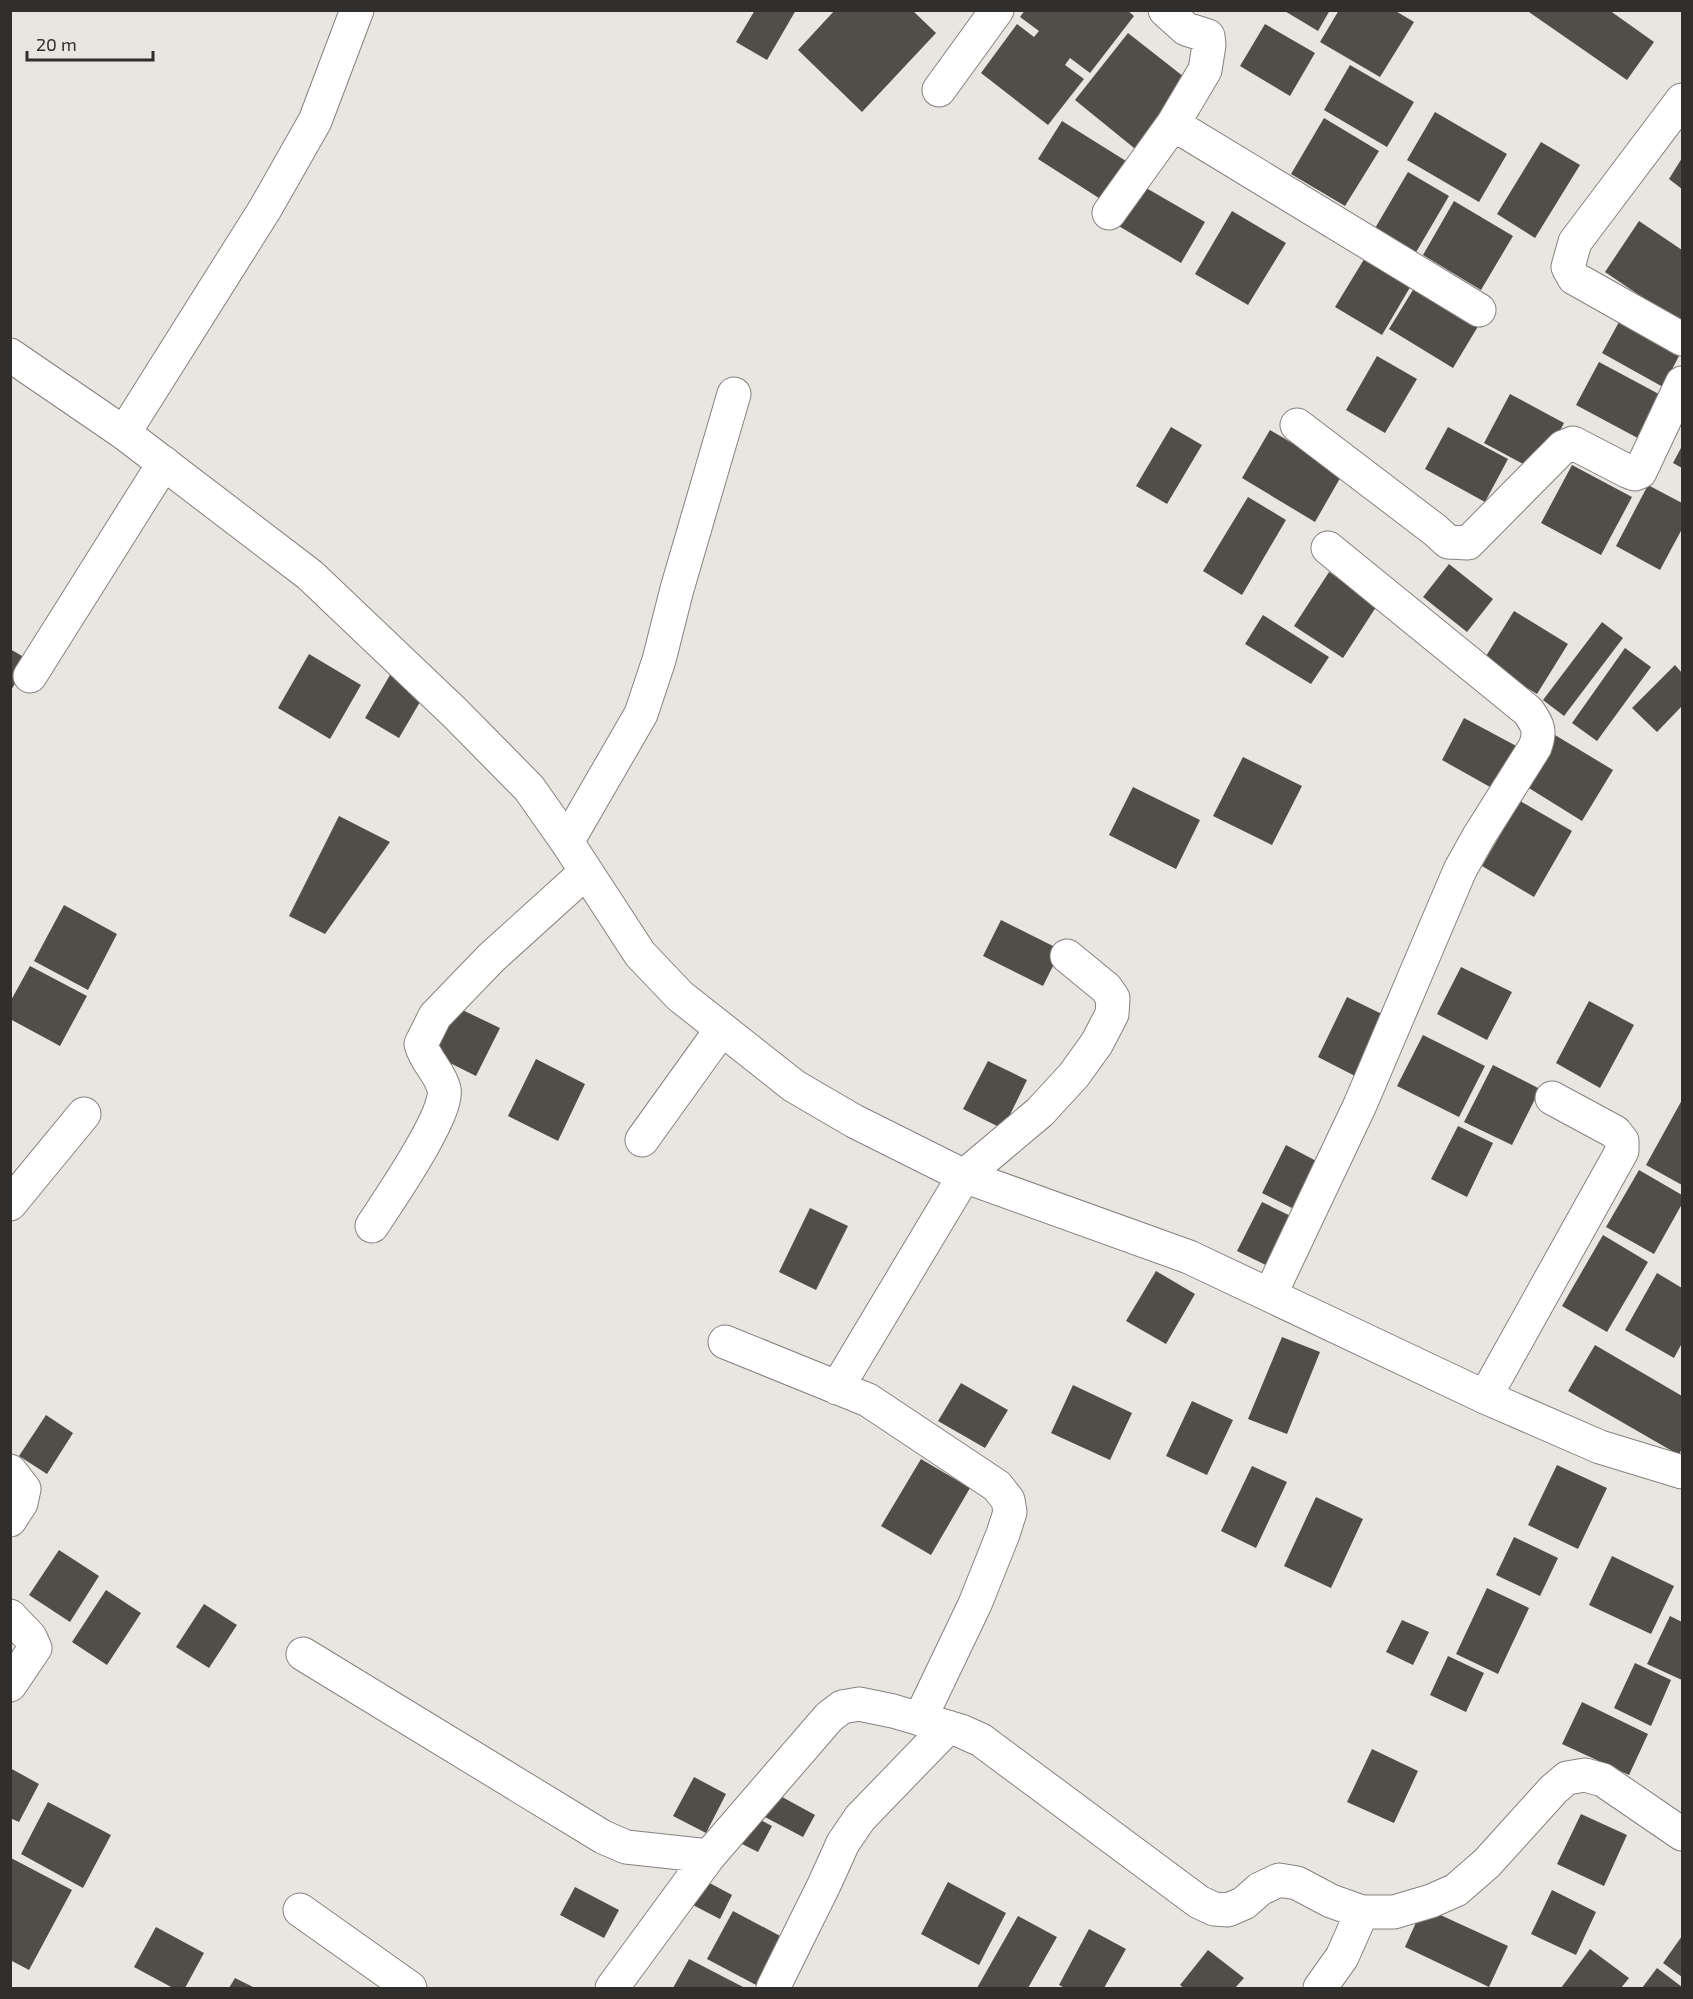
<svg xmlns="http://www.w3.org/2000/svg" width="1693" height="1999" viewBox="0 0 1693 1999" font-family="'Exo 2',sans-serif">
<style>
.building{fill:#514e4a}
.lines{fill:none;stroke-linecap:round;stroke-linejoin:round}
.street-casing{stroke:#86827e;stroke-width:35}
.secondary-casing{stroke:#86827e;stroke-width:35}
.street{stroke:#fff;stroke-width:33}
.secondary{stroke:#fff;stroke-width:33}
</style>
<rect width="100%" height="100%" fill="#e9e5e1"/>
<path class="building" d="M755 10H796L767 60 736 42Z
M835 10H912L936 33 862 112 798 50Z
M1025 10H1127L1134 16 1090 73 1070 58 1065 65 1084 79 1048 125 981 73 1017 24 1034 37 1039 31 1020 17Z
M1283 10H1330L1318 31Z
M1339 10H1394L1414 22 1380 77 1320 42Z
M1526 10H1609L1654 42 1627 80Z
M1265 24 1315 53 1290 96 1240 66Z
M1128 33 1193 84 1139 152 1075 100Z
M1350 65 1414 102 1387 147 1324 110Z
M1435 112 1507 154 1479 202 1407 160Z
M1324 118 1379 151 1345 206 1291 174Z
M1062 121 1126 161 1102 200 1038 159Z
M1541 142 1580 165 1535 238 1497 214Z
M1682 158V189L1669 179Z
M1408 172 1449 196 1415 254 1374 230Z
M1141 185 1205 222 1181 263 1117 225Z
M1454 201 1513 236 1481 290 1423 255Z
M1232 211 1286 243 1248 305 1195 274Z
M1639 221 1682 250V324L1605 272Z
M1366 256 1412 284 1382 335 1335 307Z
M1416 285 1480 323 1453 368 1389 329Z
M1625 311 1682 350 1663 387 1602 353Z
M1377 356 1417 379 1385 433 1346 410Z
M1599 362 1670 400 1647 443 1576 405Z
M1510 394 1564 423 1538 472 1484 443Z
M1171 427 1202 445 1167 504 1136 486Z
M1448 427 1508 459 1485 502 1425 469Z
M1270 430 1343 473 1315 522 1242 478Z
M1682 446V468L1673 463Z
M1572 465 1632 497 1601 555 1541 523Z
M1648 485 1682 503V529L1660 570 1616 546Z
M1248 497 1286 520 1242 595 1203 571Z
M1449 564 1493 599 1467 632 1423 597Z
M1329 572 1378 604 1343 658 1294 626Z
M1514 611 1568 644 1537 694 1483 661Z
M1263 615 1329 657 1311 684 1245 644Z
M1602 622 1623 638 1564 716 1543 700Z
M1625 648 1651 667 1597 741 1572 723Z
M10 649 29 660 10 692Z
M309 654 361 685 330 739 278 708Z
M1675 665 1682 673V706L1657 732 1632 708Z
M390 675 424 695 399 738 365 718Z
M1464 718 1522 749 1499 792 1442 760Z
M1555 735 1613 770 1582 821 1524 785Z
M1243 757 1302 786 1272 845 1213 816Z
M1133 787 1200 820 1176 869 1109 835Z
M1520 801 1572 831 1534 897 1482 866Z
M339 816 390 842 325 934 289 916Z
M64 905 117 934 88 990 34 961Z
M1001 920 1061 950 1043 986 983 956Z
M30 966 87 996 60 1046 10 1019V1002Z
M1461 967 1512 992 1487 1040 1437 1014Z
M1347 997 1386 1016 1357 1077 1318 1057Z
M1589 1001 1634 1025 1600 1088 1556 1063Z
M454 1006 500 1028 476 1076 430 1053Z
M1423 1035 1485 1066 1459 1117 1397 1086Z
M536 1059 585 1084 558 1141 508 1116Z
M988 1061 1027 1080 1003 1129 963 1109Z
M1493 1065 1540 1089 1512 1145 1464 1122Z
M1682 1100V1185L1646 1165Z
M1458 1126 1493 1143 1467 1197 1431 1179Z
M1286 1145 1320 1163 1296 1210 1262 1193Z
M1639 1170 1682 1195V1204L1654 1254 1606 1227Z
M1262 1202 1297 1219 1272 1268 1237 1251Z
M810 1208 848 1226 816 1290 779 1272Z
M1603 1235 1648 1262 1607 1332 1562 1306Z
M1156 1271 1195 1294 1166 1344 1126 1321Z
M1657 1273 1682 1288V1343L1674 1358 1625 1330Z
M1282 1337 1320 1352 1287 1434 1248 1419Z
M1595 1345 1682 1396V1448L1679 1455 1568 1391Z
M961 1383 1008 1410 985 1448 938 1421Z
M1073 1385 1132 1413 1110 1460 1051 1433Z
M1192 1401 1233 1420 1207 1475 1166 1456Z
M46 1415 73 1433 47 1474 19 1456Z
M921 1459 970 1488 931 1555 881 1526Z
M1557 1465 1607 1488 1578 1549 1528 1525Z
M1252 1466 1287 1482 1256 1548 1221 1531Z
M1316 1497 1363 1519 1331 1588 1284 1566Z
M1514 1537 1558 1558 1540 1596 1496 1575Z
M59 1550 99 1576 70 1622 29 1595Z
M1612 1556 1674 1586 1651 1634 1589 1605Z
M1487 1588 1529 1608 1498 1674 1456 1654Z
M106 1590 141 1613 107 1665 72 1642Z
M204 1604 237 1625 209 1668 176 1647Z
M1670 1616 1682 1622V1680L1647 1664Z
M1402 1620 1429 1632 1413 1665 1386 1652Z
M1448 1656 1484 1673 1466 1712 1430 1695Z
M1635 1663 1671 1680 1651 1726 1614 1708Z
M1582 1702 1648 1734 1629 1775 1562 1744Z
M1372 1749 1418 1771 1394 1823 1347 1802Z
M10 1768 39 1784 19 1822 10 1818Z
M694 1777 726 1794 706 1833 673 1816Z
M773 1792 815 1815 803 1837 761 1815Z
M48 1802 111 1835 83 1888 21 1854Z
M1581 1814 1627 1835 1604 1886 1557 1864Z
M751 1815 772 1826 758 1852 736 1841Z
M11 1858 72 1890 29 1970 10 1960Z
M704 1880 732 1895 720 1919 691 1904Z
M948 1882 1006 1913 979 1965 921 1934Z
M575 1887 619 1910 604 1938 560 1915Z
M1552 1890 1596 1912 1576 1955 1531 1934Z
M1423 1907 1508 1946 1489 1987 1405 1947Z
M733 1911 784 1938 758 1986 707 1959Z
M1018 1916 1057 1937 1028 1988H977Z
M156 1927 204 1953 185 1988H173L134 1967Z
M1089 1929 1126 1949 1104 1988H1065L1059 1985Z
M1682 1936V1977L1663 1963Z
M1590 1949 1629 1978 1621 1988H1561Z
M1208 1950 1244 1978 1235 1988H1184L1180 1985Z
M689 1959 745 1988H673Z
M1657 1968 1682 1987V1988H1642Z
M235 1978 255 1988H229Z"/>
<g class="lines">
<defs>
<path id="street" d="M939 90 997 10
M1682 100 1575 242 1568 267 1574 278 1682 339
M1173 124 1479 310
M1109 213 1173 124 1205 70 1209 45 1208 36 1186 29 1165 10
M1297 425 1435 530 1448 542 1468 543 1563 447 1573 443 1627 471 1635 474 1640 472 1682 383
M124 433 265 209 315 121 357 10
M30 676 164 463
M567 842 641 714 659 660 677 589 734 394
M642 1140 721 1030
M10 1204 84 1114
M372 1226C387 1203 450 1112 444 1089 440 1072 425 1061 421 1044L435 1016 492 957 586 872
M1270 1295 1360 1105 1460 870 1479 836 1535 747C1541 731 1538 725 1528 711L1328 548
M725 1342 868 1400 997 1486 1008 1500 1010 1512 1003 1534 975 1604 920 1719
M837 1388 964 1176 1040 1112 1074 1075 1097 1043 1112 1014 1113 998 1106 988 1067 956
M1485 1397 1622 1151V1141L1615 1132 1552 1098
M10 1471 24 1489 21 1503 10 1520
M10 1616 30 1637 35 1648 10 1685
M303 1654 603 1837 626 1847 709 1856
M300 1910 410 1988
M612 1988 709 1856 829 1717 842 1707 859 1704 893 1711 961 1731 981 1740 1199 1902 1214 1909 1228 1910 1244 1903 1260 1889 1279 1880 1297 1883 1331 1901 1362 1912H1394L1431 1901 1456 1890 1487 1863 1554 1789 1567 1778 1585 1775 1603 1780 1682 1834
M773 1988 824 1885 843 1843 860 1818 948 1727
M1320 1988 1342 1957 1362 1912"/>
<path id="secondary" d="M10 355 124 433 310 575 454 712 529 788 567 842 640 954 680 996 794 1086 854 1121 964 1176 1189 1257 1485 1397 1600 1447 1682 1472"/>
</defs>
<use href="#street" class="street-casing"/>
<use href="#secondary" class="secondary-casing"/>
<use href="#street" class="street"/>
<use href="#secondary" class="secondary"/>
</g>
<rect width="1693" height="1999" fill="none" stroke="#312f2e" stroke-width="24"/>
<path d="M27 51v9h126v-9" fill="none" stroke="#312f2e" stroke-width="3"/>
<text x="36" y="51" font-size="18" fill="#312f2e" stroke="#e9e5e1" stroke-width="4.5" paint-order="stroke">20 m</text>
</svg>
